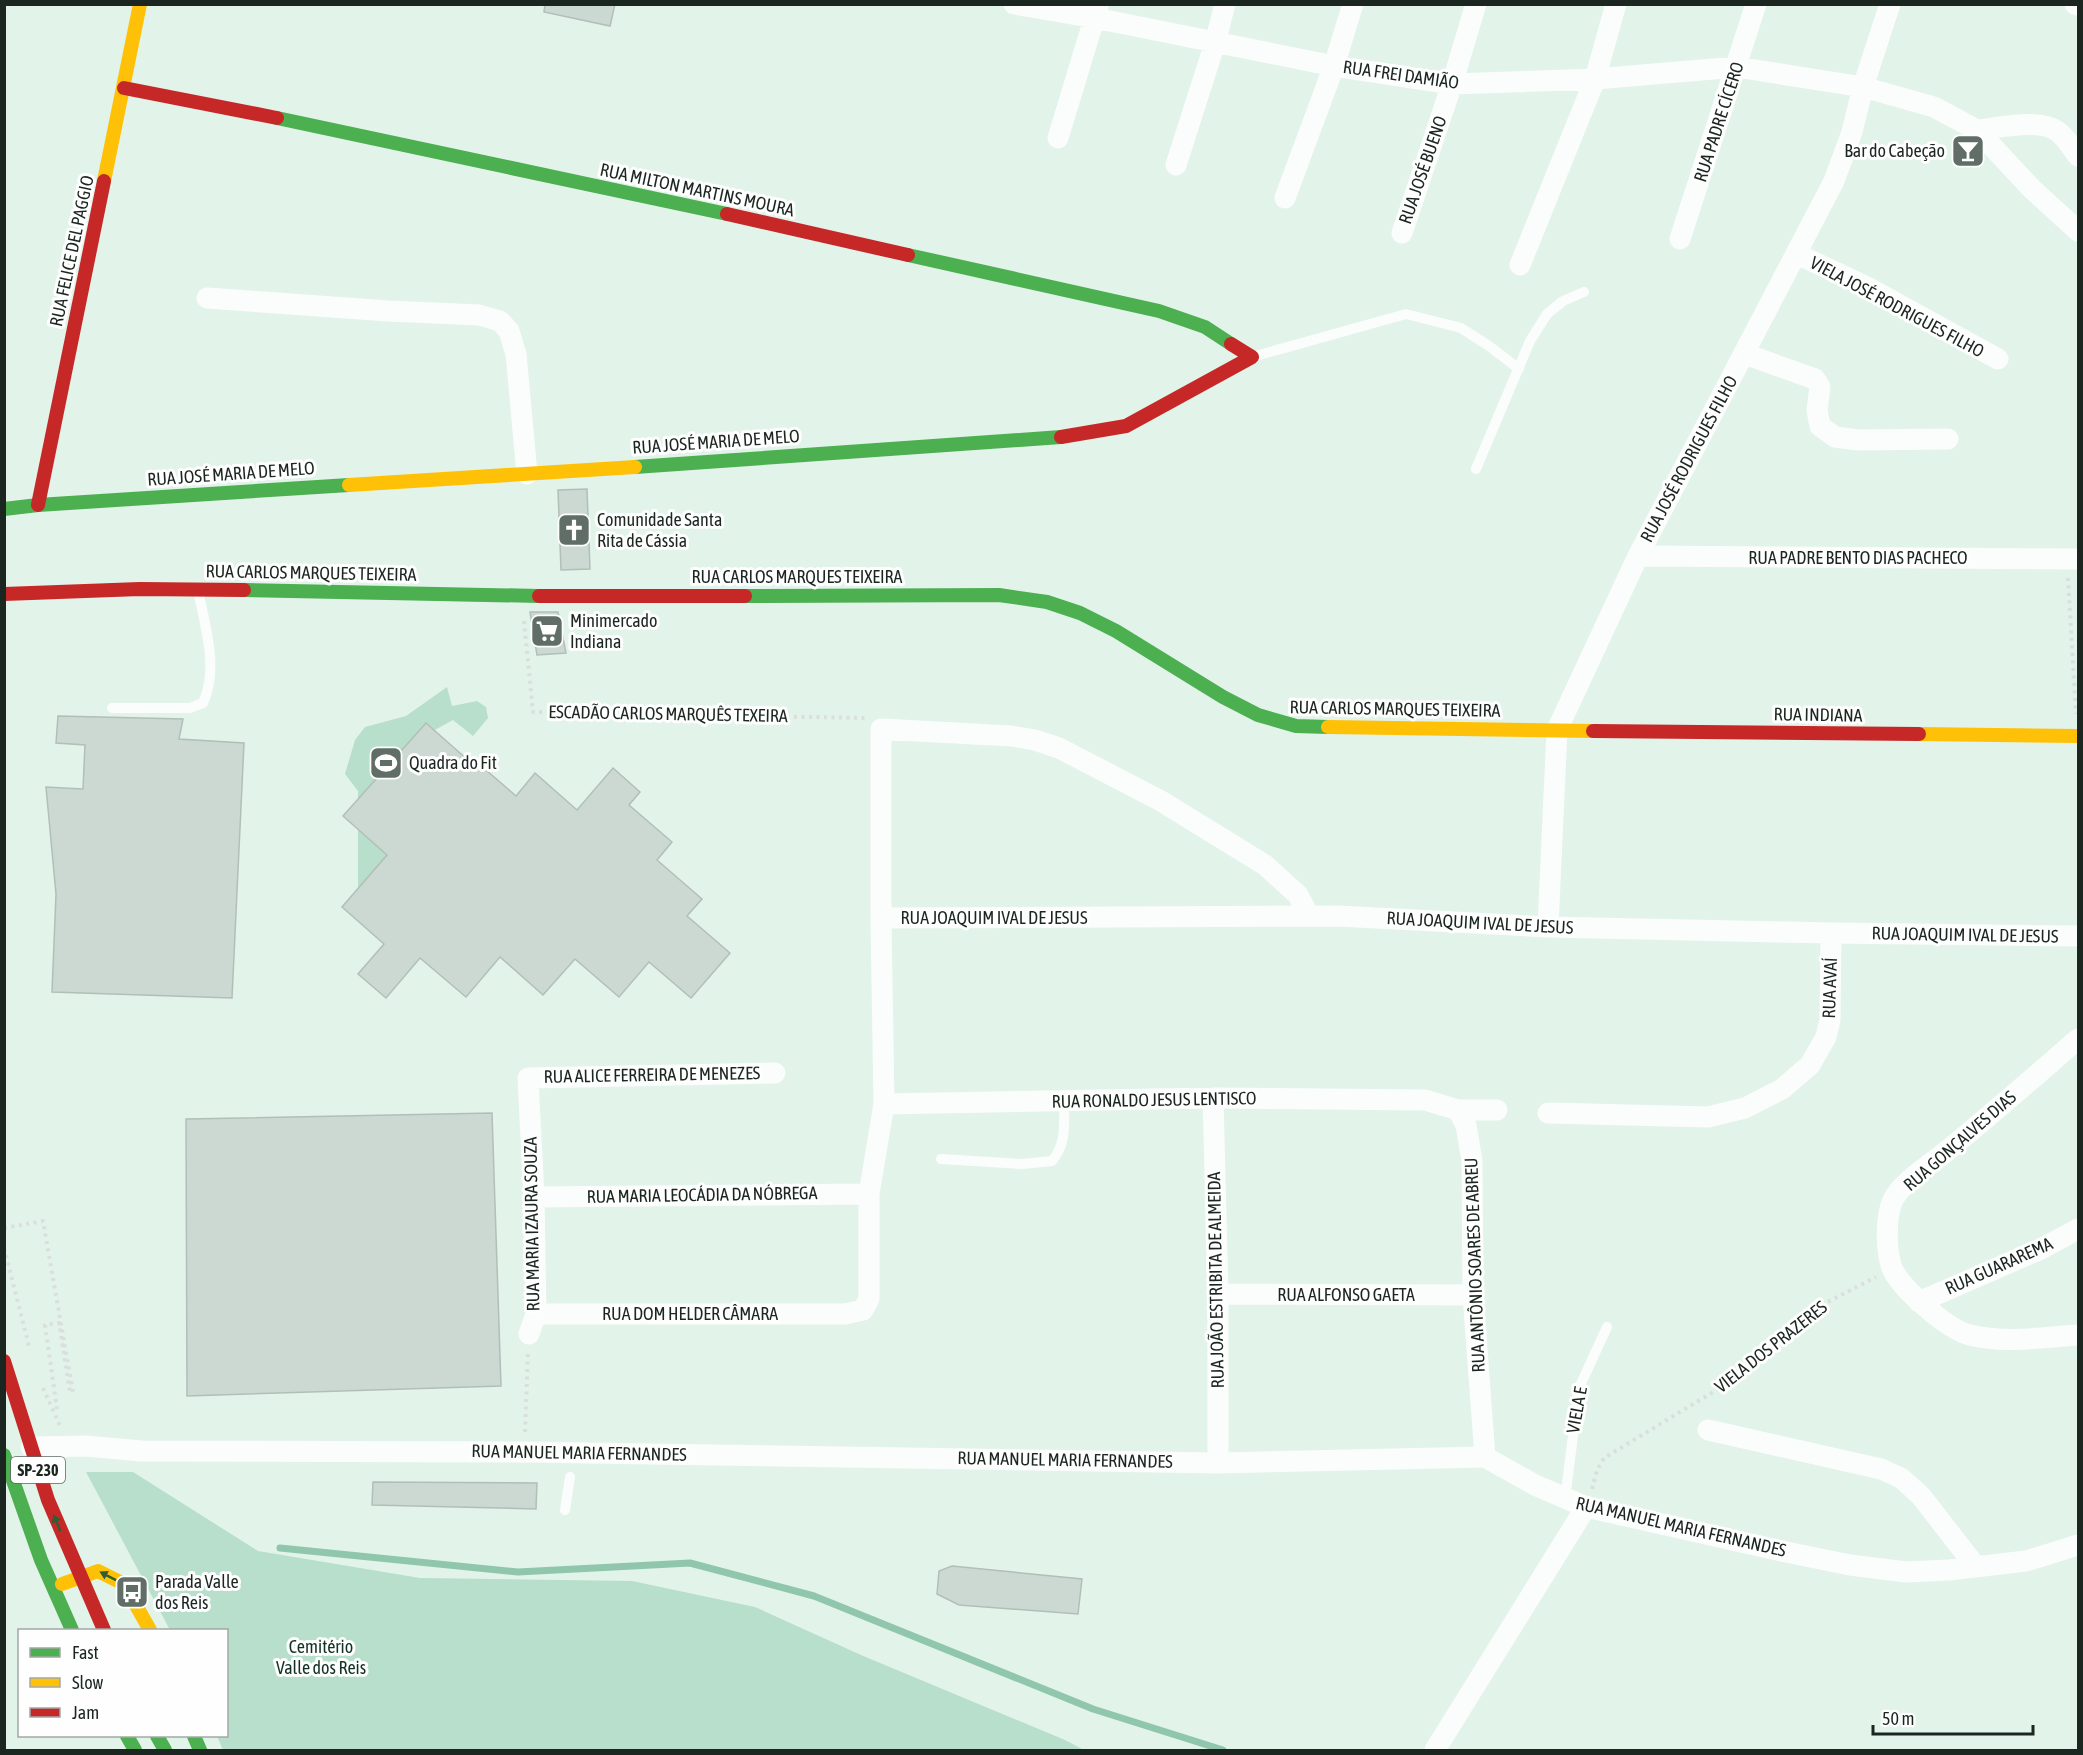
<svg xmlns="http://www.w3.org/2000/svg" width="2083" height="1755" viewBox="0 0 2083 1755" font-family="'Asap Condensed',sans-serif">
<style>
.green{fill:#b7dfcb}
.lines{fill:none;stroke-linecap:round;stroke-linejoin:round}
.stream{stroke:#90c6ac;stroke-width:7}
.building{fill:#ccd9d2;stroke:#b2bfb8;stroke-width:1.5}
.path{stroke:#dadfdd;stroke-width:4;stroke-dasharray:3 4.5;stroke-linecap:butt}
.lane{stroke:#fbfdfc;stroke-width:10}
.street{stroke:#fbfdfc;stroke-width:21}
.fast{stroke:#4caf50;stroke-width:14}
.slow{stroke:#ffc107;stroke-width:14}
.jam{stroke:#c62828;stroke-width:14}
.oneway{fill:#2f5d34}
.labels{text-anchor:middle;stroke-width:6;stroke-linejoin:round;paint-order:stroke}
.shield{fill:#fefefe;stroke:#5f6763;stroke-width:1.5}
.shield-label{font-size:16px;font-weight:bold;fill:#1b2621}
.street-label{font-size:18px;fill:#1b2621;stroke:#fefefe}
.poi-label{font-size:18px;fill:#1b2621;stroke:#fefefe;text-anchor:start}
.park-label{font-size:18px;fill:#113124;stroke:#fefefe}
</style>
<rect width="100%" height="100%" fill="#e2f3ea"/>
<path class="green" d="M447 687 452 706 477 701 486 707 488 718 473 736 453 720 431 732 404 853 358 892V791L345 774 355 740 365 727 406 716Z
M86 1472H133L258 1551 420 1578 632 1581 755 1607 861 1655 1065 1740 1084 1750H223L217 1736H226V1630H170Z"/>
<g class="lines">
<path class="stream" d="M280 1548 518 1572 690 1563 814 1596 1093 1709 1223 1750"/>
</g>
<path class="building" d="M545 4H615L610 26 544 12Z
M587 489 590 569 561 570 558 490Z
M530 612H558L566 653 537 655Z
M58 716 183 719 179 739 244 743 232 998 52 992 56 894 46 787 83 789 85 745 56 743Z
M426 723 469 761 472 758 516 796 535 773 577 810 613 768 640 792 629 805 672 842 657 860 702 899 687 916 730 953 691 998 649 962 619 997 575 959 543 995 500 957 466 997 420 958 386 998 358 974 384 944 342 907 387 855 343 816Z
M492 1113 501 1386 187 1396 186 1119Z
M373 1482 537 1483 536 1509 372 1505Z
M952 1566 1082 1579 1078 1614 959 1605 937 1594 939 1571Z"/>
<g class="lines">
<path class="path" d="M2068 578 2076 714
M524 621 533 712 866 718
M4 1228 43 1221 73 1392H70L59 1323 45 1325 57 1409
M4 1248 30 1350
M43 1388 61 1428
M525 1432 528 1352
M1592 1489 1597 1470 1604 1458 1728 1383 1820 1306 1876 1277"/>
<path class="lane" d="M1252 357 1406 314 1461 328 1489 346 1519 369
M1476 469 1530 341 1547 314 1563 301 1584 292
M112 708H190L203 703C219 669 205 626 198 590
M941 1159 1022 1164 1052 1161C1067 1144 1064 1123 1064 1101
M1565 1499 1579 1388 1607 1327
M565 1510 570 1477"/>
<path class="street" d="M1014 4 1095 18 1334 66 1452 84 1595 79 1737 67 1863 87 1934 107 1977 130 2032 189 2078 231
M2075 4 2078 5
M1977 130C1998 128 2039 118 2057 131 2065 136 2072 148 2078 156
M1058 138 1098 6
M1176 165 1215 43 1225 4
M1285 198 1334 66 1353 4
M1402 233 1452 84 1476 4
M1680 239 1756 4
M1797 254 1867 287 1998 359
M1520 265 1595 79 1616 4
M207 298 388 311 479 315 500 321 509 331 516 354 527 474
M1745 354 1815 379 1820 387 1817 410 1820 426 1835 437 1858 440 1948 439
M1638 556 2078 559
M881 918 1338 916 1548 927 1831 933 2078 936
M1548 927 1557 730 1638 556 1834 181 1852 132 1863 87 1890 4
M2078 1039C2033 1078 1989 1117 1943 1154 1928 1166 1901 1183 1893 1200 1885 1217 1886 1251 1892 1268 1900 1288 1948 1330 1970 1335 2004 1344 2043 1337 2078 1335
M1213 1098 1218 1294V1463
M884 1104 1213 1098 1425 1100 1458 1110 1466 1125 1472 1161 1473 1295 1485 1457
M1458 1110H1497
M1548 1113 1708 1117 1745 1108 1782 1089 1810 1065 1826 1037 1830 1020 1831 933
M534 1197 869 1194
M1218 1294 1473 1295
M1919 1302 2041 1249 2078 1229
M536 1314H845L863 1310 869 1299V1194L884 1104 881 918V729L1011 736 1035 740 1059 748 1161 801 1265 865 1298 895 1309 916
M529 1334 536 1314 534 1197 528 1078 775 1073
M1708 1430 1881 1469 1901 1478 1921 1496 1976 1567
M31 1447 86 1446 141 1451 524 1452 1218 1463 1485 1457 1535 1485 1586 1507 1786 1552 1850 1565 1906 1572 1949 1570 2026 1561 2078 1545
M1435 1750 1586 1507"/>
<path class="fast" d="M277 118 727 214
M908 255 1159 311 1205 327 1231 344
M635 467 1061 437
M4 509 38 505 349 485
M244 590 539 596
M745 596 999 595 1047 602 1080 613 1116 631 1223 697 1258 715 1296 726 1328 727
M4 1455 41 1560 72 1630
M127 1736 135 1750
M157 1736 165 1750
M194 1736 200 1750"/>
<path class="slow" d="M104 181 140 4
M349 485 635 467
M1328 727 1593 731
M1919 734 2078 736
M62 1584 98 1571 124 1584 150 1630"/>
<path class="jam" d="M124 88 277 118
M727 214 908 255
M1061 437 1126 426 1252 357 1231 344
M38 505 104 181
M4 594 140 589 244 590
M539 596H745
M1593 731 1919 734
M4 1361 48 1500 104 1630"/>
</g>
<defs><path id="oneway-solid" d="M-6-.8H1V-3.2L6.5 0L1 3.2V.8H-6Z" transform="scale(1.5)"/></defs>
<g class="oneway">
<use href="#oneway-solid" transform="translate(57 1523) rotate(-113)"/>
<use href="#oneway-solid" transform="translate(108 1576) rotate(-153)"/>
</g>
<defs>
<symbol id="bar-square" viewBox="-11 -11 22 22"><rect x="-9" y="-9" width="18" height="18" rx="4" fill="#616e67" stroke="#fefefe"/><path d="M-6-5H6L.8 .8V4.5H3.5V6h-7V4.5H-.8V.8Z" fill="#fff"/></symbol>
<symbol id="church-square" viewBox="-11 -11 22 22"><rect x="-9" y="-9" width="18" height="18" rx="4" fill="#616e67" stroke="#fefefe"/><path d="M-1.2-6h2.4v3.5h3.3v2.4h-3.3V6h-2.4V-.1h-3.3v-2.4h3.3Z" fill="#fff"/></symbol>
<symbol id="supermarket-square" viewBox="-11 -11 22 22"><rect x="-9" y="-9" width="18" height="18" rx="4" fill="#616e67" stroke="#fefefe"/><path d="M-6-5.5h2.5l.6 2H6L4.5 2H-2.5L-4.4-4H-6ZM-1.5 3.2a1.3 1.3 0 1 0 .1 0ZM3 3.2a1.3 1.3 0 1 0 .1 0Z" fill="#fff"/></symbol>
<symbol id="stadium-square" viewBox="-11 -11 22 22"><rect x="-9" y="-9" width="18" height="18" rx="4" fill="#616e67" stroke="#fefefe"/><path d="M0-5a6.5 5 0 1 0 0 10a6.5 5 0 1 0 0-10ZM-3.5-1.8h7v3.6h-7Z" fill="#fff"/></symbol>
<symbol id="bus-square" viewBox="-11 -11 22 22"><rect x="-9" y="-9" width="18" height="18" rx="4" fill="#616e67" stroke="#fefefe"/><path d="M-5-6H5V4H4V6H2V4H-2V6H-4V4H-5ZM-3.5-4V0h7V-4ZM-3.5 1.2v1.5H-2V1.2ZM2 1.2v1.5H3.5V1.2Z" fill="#fff"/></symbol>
</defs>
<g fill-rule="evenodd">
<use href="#bar-square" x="1949" y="132" width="38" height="38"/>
<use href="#church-square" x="555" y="511" width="38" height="38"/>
<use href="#supermarket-square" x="528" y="612" width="38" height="38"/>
<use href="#stadium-square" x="367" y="744" width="38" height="38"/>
<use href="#bus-square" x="113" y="1573" width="38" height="38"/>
</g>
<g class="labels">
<rect class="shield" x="11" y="1457" width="54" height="26" rx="4.5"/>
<g class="shield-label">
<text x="38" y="1476">SP-230</text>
</g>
<g class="street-label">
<text transform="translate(1401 75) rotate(8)" y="6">RUA FREI DAMIÃO</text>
<text transform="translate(1719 122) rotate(-72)" y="6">RUA PADRE CÍCERO</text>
<text transform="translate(1423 170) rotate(-71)" y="6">RUA JOSÉ BUENO</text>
<text transform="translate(697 190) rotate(12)" y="6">RUA MILTON MARTINS MOURA</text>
<text transform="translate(72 251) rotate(-78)" y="6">RUA FELICE DEL PAGGIO</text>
<text transform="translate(1897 307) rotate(28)" y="6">VIELA JOSÉ RODRIGUES FILHO</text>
<text transform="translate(716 442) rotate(-4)" y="6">RUA JOSÉ MARIA DE MELO</text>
<text transform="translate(1689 459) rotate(-62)" y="6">RUA JOSÉ RODRIGUES FILHO</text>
<text transform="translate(231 474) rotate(-4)" y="6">RUA JOSÉ MARIA DE MELO</text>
<text x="1858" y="564">RUA PADRE BENTO DIAS PACHECO</text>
<text transform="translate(311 573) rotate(1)" y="6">RUA CARLOS MARQUES TEIXEIRA</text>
<text x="797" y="583">RUA CARLOS MARQUES TEIXEIRA</text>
<text transform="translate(1395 709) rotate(1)" y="6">RUA CARLOS MARQUES TEIXEIRA</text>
<text transform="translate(668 714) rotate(1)" y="6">ESCADÃO CARLOS MARQUÊS TEXEIRA</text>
<text transform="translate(1818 715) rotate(1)" y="6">RUA INDIANA</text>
<text x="994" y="924">RUA JOAQUIM IVAL DE JESUS</text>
<text transform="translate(1480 923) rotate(3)" y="6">RUA JOAQUIM IVAL DE JESUS</text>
<text transform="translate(1965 935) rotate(1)" y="6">RUA JOAQUIM IVAL DE JESUS</text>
<text transform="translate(1830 988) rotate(-88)" y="6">RUA AVAÍ</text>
<text transform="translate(652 1075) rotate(-1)" y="6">RUA ALICE FERREIRA DE MENEZES</text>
<text transform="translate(1154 1100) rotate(-1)" y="6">RUA RONALDO JESUS LENTISCO</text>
<text transform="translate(1960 1141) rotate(-41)" y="6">RUA GONÇALVES DIAS</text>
<text transform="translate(702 1195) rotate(-1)" y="6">RUA MARIA LEOCÁDIA DA NÓBREGA</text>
<text transform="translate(532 1224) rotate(-91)" y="6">RUA MARIA IZAURA SOUZA</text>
<text transform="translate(1475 1265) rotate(-92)" y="6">RUA ANTÔNIO SOARES DE ABREU</text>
<text transform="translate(1999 1266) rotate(-24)" y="6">RUA GUARAREMA</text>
<text transform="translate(1216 1280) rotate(-91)" y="6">RUA JOÃO ESTRIBITA DE ALMEIDA</text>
<text x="1346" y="1301">RUA ALFONSO GAETA</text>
<text x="690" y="1320">RUA DOM HELDER CÂMARA</text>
<text transform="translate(1771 1347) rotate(-38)" y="6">VIELA DOS PRAZERES</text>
<text transform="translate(1577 1410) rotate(-80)" y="6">VIELA E</text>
<text transform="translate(579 1453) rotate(1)" y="6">RUA MANUEL MARIA FERNANDES</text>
<text transform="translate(1065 1460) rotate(1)" y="6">RUA MANUEL MARIA FERNANDES</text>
<text transform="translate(1681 1527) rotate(13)" y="6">RUA MANUEL MARIA FERNANDES</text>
</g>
<g class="poi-label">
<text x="1945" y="157" text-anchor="end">Bar do Cabeção</text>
<text x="597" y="526">Comunidade Santa<tspan x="597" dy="21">Rita de Cássia</tspan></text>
<text x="570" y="627">Minimercado<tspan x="570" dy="21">Indiana</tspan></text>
<text x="409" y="769">Quadra do Fit</text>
<text x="155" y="1588">Parada Valle<tspan x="155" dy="21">dos Reis</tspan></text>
</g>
<g class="park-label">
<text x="321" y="1653">Cemitério<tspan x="321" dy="21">Valle dos Reis</tspan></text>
</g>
</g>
<rect width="2083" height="1755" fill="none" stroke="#1b2621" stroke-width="12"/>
<rect x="18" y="1629" width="210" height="108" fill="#fefefe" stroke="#a3a8a6" stroke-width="1.5"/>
<rect x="30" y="1648" width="30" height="9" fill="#4caf50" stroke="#a3a8a6" stroke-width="1.5"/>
<text x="72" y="1659" font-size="18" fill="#1b2621">Fast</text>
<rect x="30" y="1678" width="30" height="9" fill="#ffc107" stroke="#a3a8a6" stroke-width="1.5"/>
<text x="72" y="1689" font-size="18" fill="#1b2621">Slow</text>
<rect x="30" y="1708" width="30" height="9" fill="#c62828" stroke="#a3a8a6" stroke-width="1.5"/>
<text x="72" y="1719" font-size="18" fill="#1b2621">Jam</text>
<path d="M1873 1725v9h160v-9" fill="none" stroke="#1b2621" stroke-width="3"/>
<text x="1882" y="1725" font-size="18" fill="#1b2621" stroke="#fefefe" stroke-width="4.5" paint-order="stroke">50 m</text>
</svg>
